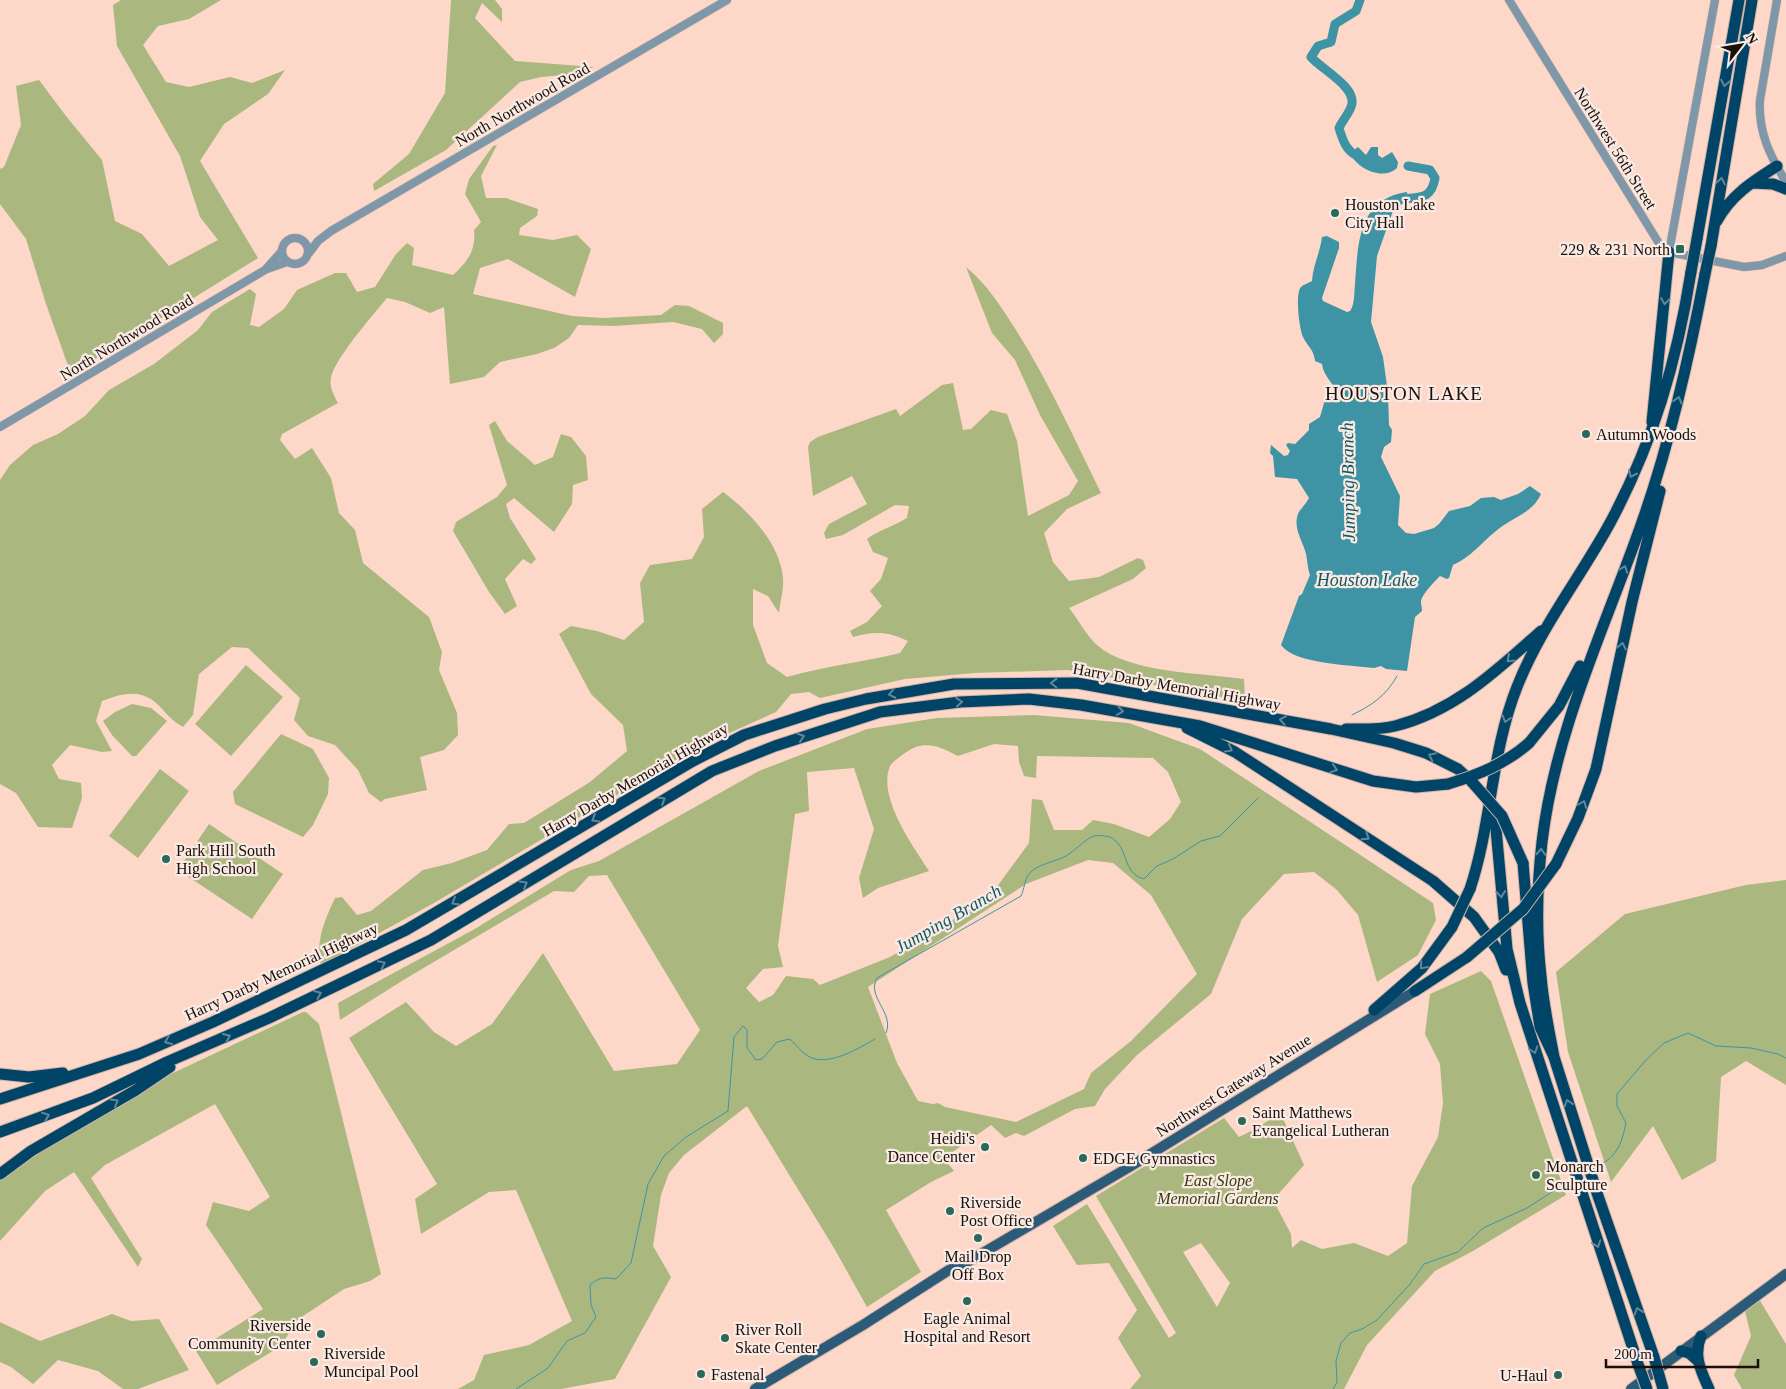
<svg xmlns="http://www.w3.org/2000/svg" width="1786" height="1389" viewBox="0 0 1786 1389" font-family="'Times New Roman',serif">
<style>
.green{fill:#aab77f;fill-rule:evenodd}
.water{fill:#3e94a4}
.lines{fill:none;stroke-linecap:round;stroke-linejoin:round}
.stream{stroke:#3e94a4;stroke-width:1}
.river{stroke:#3e94a4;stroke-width:9}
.minor-casing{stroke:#d4b4a7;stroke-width:9}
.major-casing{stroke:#d4b4a7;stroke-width:12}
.highway-casing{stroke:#d4b4a7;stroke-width:13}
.minor{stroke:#7f98a9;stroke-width:8}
.major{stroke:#2c5a79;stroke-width:10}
.highway{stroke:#004467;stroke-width:11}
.highway-bridge-casing{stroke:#d4b4a7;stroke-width:13;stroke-linecap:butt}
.highway-bridge{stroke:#004467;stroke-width:11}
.oneway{stroke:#648699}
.poi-dot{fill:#296957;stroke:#faeae4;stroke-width:2}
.labels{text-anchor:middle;stroke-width:4.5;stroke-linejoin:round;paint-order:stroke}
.street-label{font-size:16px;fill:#1b0f0a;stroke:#faeae4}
.poi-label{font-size:16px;fill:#1b0f0a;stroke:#faeae4;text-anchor:start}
.park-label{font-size:16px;font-style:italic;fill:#343c0c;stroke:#faeae4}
.water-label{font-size:18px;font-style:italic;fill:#125a65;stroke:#faeae4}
.quarter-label{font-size:19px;letter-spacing:1px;fill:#1b0f0a;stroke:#faeae4}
</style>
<rect width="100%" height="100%" fill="#fdd8c9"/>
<path class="green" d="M121 0H221L189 19 158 26 143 45 166 82 189 87 230 77 252 83 285 70 268 94 224 124 200 161 258 258 71 374 46 304 26 239 0 204V169L4 167 21 125 16 86 39 80 66 116 102 160 115 221 142 234 169 266 218 240 200 217 180 156 117 46 113 5Z
M451 0H495L502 9V22L482 3 475 18 515 61 594 67 575 74 541 77 520 82 446 150 374 191 373 184 409 154 445 93Z
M497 145 481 176 486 198H506L538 209 537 216 520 228 519 235 553 240 577 235 591 249 575 297 508 259 480 268 473 294 572 316 603 318 661 315 675 305 689 306 723 323V334L714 343 702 329 673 322 614 326 578 325 569 338 554 348 537 354 500 362 484 377 450 384 444 307 430 313 405 302 387 298C372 316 339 354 332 374 328 385 333 394 338 403L282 434 280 440 295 459 312 448 331 478 339 513 355 530 363 563 429 617 442 652 439 670 457 713 458 735 444 750 420 757 427 790 385 799 381 802 369 793 358 770 335 745 308 736 294 720 300 698 248 648 232 647 199 674 193 715 183 727C169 720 163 707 151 699 135 689 117 695 102 701L96 721 112 751 102 752 70 745 52 765 59 779 81 783 82 798 72 828 38 827 16 793 0 784V480L10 465 33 445 58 434 85 416 109 390 154 364 198 330 212 312 250 289 256 294 250 325 259 327 284 309 297 290 335 273H346L357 292 375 287 396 254 407 243 414 248 412 265 453 275C468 261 476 251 474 230L481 222 465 194 469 179 493 146Z
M966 267C987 284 1002 308 1016 330 1049 382 1074 438 1101 493L1067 509 1044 533 1053 562 1069 581 1099 577 1138 558 1143 560 1146 568 1133 579 1069 608C1078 619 1086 635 1097 645 1128 673 1202 673 1244 679L1245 701 1068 670 975 673 905 679 820 698 809 692 791 694 776 712 698 747 434 903 321 965C315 942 325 919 335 898L342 897 357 915 371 911 423 870 452 863 487 850 509 824 524 823 590 782 627 751 623 725 591 694 559 634 571 626 597 631 624 640 644 622 640 583 650 565 692 559 704 537 702 509 723 492C750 512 780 544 783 578 784 589 780 602 779 613L768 596 753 589V625L767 663 787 677C825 666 863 662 900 653L908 641C888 631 874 631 853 637L850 631 867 622 882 606 870 591 881 579 888 558 873 552 867 539C879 530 894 526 907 518L909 506 895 505 843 535 826 539 824 533 829 524 867 504 852 476 813 496 808 447 810 442 818 437 896 409 900 416 942 385 953 383 963 430 971 429 991 410 1007 414 1017 441 1028 516 1069 495 1078 481 1040 415 1015 360 992 333Z
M495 421 507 441 535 465 553 457 561 434 571 437 586 456 588 480 573 485 572 504 554 532 514 498 506 504 510 518 536 559 531 564 523 559 505 579 517 606 505 614 489 592 453 531 456 522 497 497 507 485 489 425Z
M246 665 283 697 231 756 195 724Z
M132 704 151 708 167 721 136 756H132L112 735 103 721 115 712Z
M1034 715 1129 723 1200 749 1433 903 1436 920 1418 955 1377 982 1358 915 1337 890 1314 872 1284 874 1242 919 1211 994 1137 1055 1105 1089 1095 1106 1075 1109 1024 1136 1016 1133 1005 1138 991 1125 944 1158 954 1171 931 1182 886 1210 921 1272 867 1307 834 1248 747 1106 684 1155 669 1173 661 1195 653 1246 671 1277 615 1379 561 1389H458L474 1380 484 1355 529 1345 572 1321 516 1190 489 1192 421 1234 415 1199 437 1184 349 1038 406 1002 434 1032 456 1046 492 1024 543 953 614 1071 677 1064 700 1030 607 875 589 876 574 892 554 891 405 979 340 1020 338 1003 473 930 571 870 599 861 759 771 867 729 937 718ZM994 744 1018 746 1019 762 1024 776 1036 778 1037 756 1153 758 1168 772 1181 802 1170 819 1149 837 1114 824 1093 820 1082 830H1054L1042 800 1032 799 1029 843 988 899 890 957 820 985 813 979 786 976 773 995 759 1002 746 988 763 969 783 967 778 946 795 814 809 811 807 772 854 768 874 829 859 878 863 898 878 888 929 871C913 846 877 797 890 766 893 761 900 757 905 753 923 739 940 746 958 756ZM1088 860 1113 863 1151 895 1197 974 1131 1041 1091 1073 1084 1089 1016 1122 945 1107 938 1103 933 1104 918 1101 897 1063 868 987 1026 884Z
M281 734 313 749 329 778 328 794 313 825 303 837 235 804 233 792Z
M160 769 189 791 138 858 109 836Z
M209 824 283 874 252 919 178 870Z
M1786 880V1085L1746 1061 1721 1077 1716 1161 1682 1180 1653 1126 1611 1182 1568 1052 1556 972 1625 914 1746 885Z
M1481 971 1491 981 1566 1195 1473 1251 1435 1271 1367 1345 1344 1389H1130L1141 1376 1118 1338 1137 1310 1109 1263 1077 1265 1053 1226 1087 1204 1169 1338 1176 1333 1096 1196 1224 1118 1239 1137 1259 1127 1280 1112 1304 1165 1273 1200 1291 1234 1292 1248 1301 1240 1322 1249 1354 1243 1388 1256 1407 1243 1412 1186 1438 1137 1443 1103 1440 1064 1425 1034 1430 994ZM1201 1243 1230 1283 1217 1307 1183 1252Z
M303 1012H306L319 1024 381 1274 370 1281 344 1289 297 1320 281 1346 217 1385 196 1351 263 1309 206 1225 213 1202 249 1211 270 1197 215 1104 105 1165 91 1178 142 1259 138 1267 74 1172 45 1191 0 1241V1177L156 1081Z
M1759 1299 1786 1344V1389H1742L1734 1375 1751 1336 1745 1311Z
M112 1314 131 1321 159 1319 189 1370 138 1389H123L98 1371 58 1360 33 1384 11 1367 0 1362V1322L40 1341Z"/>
<path class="water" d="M1358 147 1366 155 1371 147H1378V155L1382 158 1392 152 1398 162 1397 168C1383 181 1357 169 1350 153Z
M1407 192 1408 201 1394 208 1377 256 1371 322 1383 357 1388 393 1389 425 1392 430 1391 442 1384 447 1381 457 1400 496 1398 525 1406 533 1414 534 1434 528 1439 524 1449 511 1470 506 1481 498 1494 497 1501 500 1518 494 1530 486 1541 494C1533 513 1511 518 1496 531 1481 543 1471 557 1453 565L1449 578 1447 579 1440 576C1436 580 1421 595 1421 602 1421 605 1422 608 1422 611L1415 617 1407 671 1386 669 1381 666 1374 668C1351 665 1294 664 1281 645L1299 596 1302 594 1310 575C1308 569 1308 566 1307 560 1306 544 1292 531 1298 514 1300 509 1306 504 1309 498L1297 479 1275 477 1273 456 1270 453 1271 445 1284 456 1288 455 1290 451 1286 445 1288 443 1295 444 1309 430V424L1320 417 1326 396 1340 397C1336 386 1323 376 1322 364L1315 361C1314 349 1307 346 1303 337 1299 328 1295 293 1301 287 1304 284 1309 283 1312 281 1313 265 1320 253 1322 237L1327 236 1339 242V248L1322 298 1323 301 1347 312 1350 311C1355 304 1354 292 1355 284 1358 243 1358 199 1407 192Z"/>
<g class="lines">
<path class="stream" d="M1352 715C1372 705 1386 696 1397 676
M886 1033C895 1013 866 997 877 978L1021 896C1024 890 1025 878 1029 874 1037 864 1055 862 1066 856 1075 851 1085 839 1094 836 1098 835 1107 836 1110 837 1130 847 1121 873 1144 879L1157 866 1173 859 1201 841 1220 836 1258 798
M1594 1168C1617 1157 1621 1146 1626 1123L1617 1106V1094L1646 1060 1664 1043 1688 1033 1716 1046 1751 1048 1778 1054 1786 1058
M516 1389 548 1368 567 1341 585 1333 596 1317 591 1305 590 1285C599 1277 605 1277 616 1279L631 1263 648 1184 664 1156 686 1137 728 1111 734 1037 743 1026 747 1030V1048L756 1060 762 1059 777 1042 790 1039C797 1046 805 1057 815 1059 835 1063 859 1048 875 1039
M1333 1389 1337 1382 1336 1361 1341 1343 1350 1333 1362 1329 1377 1320 1410 1284 1424 1264 1458 1252 1483 1228 1527 1208 1572 1179"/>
<path class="river" d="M1359 157C1346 151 1343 141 1339 128 1342 121 1348 115 1351 107 1359 88 1322 70 1311 57L1318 46 1331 42 1335 24 1356 11 1360 0
M1398 200C1417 196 1431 202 1435 178L1430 170 1408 166"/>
<defs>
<path id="minor" d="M1509 0 1660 245 1669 252 1744 267 1762 265 1786 256
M1777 0 1760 100C1758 132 1770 156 1786 182
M282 251a13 13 0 1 1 26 0a13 13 0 1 1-26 0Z
M1669 252 1715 0
M309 253 318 241 331 231 727 0
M267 269 287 262
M0 427 265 270 282 251"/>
<path id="major" d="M755 1389 863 1325 949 1270 969 1261 1131 1166 1415 991
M1631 1389 1786 1274"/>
<path id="highway" d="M1752 183 1773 184 1786 189
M1717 221C1731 195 1752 182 1777 166
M1697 239 1739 0
M1711 246 1752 0
M1652 422 1669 252
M1187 728 1235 752 1433 881 1474 917 1499 952 1506 970
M1346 729C1362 729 1379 730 1395 726 1455 711 1497 670 1541 631
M1529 743 1559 706 1580 666
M1494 807 1507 949 1520 1003 1638 1364
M1523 863 1533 983 1540 1027 1554 1057 1597 1193 1654 1357
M1556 864 1578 818 1596 769 1632 602 1660 491
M1470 889C1492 823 1491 752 1517 687 1540 628 1580 578 1610 523 1653 443 1677 361 1691 272
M1415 991 1467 957
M1374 1010 1422 968 1452 927
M1554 1057C1549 1030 1543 1003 1541 976 1536 933 1537 886 1542 842 1555 731 1604 630 1641 525 1670 444 1689 359 1705 274
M0 1074 29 1077 63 1073
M0 1099 139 1054 213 1022 406 930 693 761 744 735 825 709 866 699 954 684 1077 683 1331 729 1394 743 1426 753 1458 769 1472 782
M0 1132 93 1098 167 1062 269 1018 431 940 712 771 775 746 880 712 960 702 1029 699 1081 705 1200 726 1373 781 1416 787 1448 784
M0 1174 31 1151 136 1090 170 1067
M1701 1336C1693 1356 1701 1371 1709 1389
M1681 1351 1689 1353 1698 1361"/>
</defs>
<use href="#minor" class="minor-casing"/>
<use href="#major" class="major-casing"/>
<use href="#highway" class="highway-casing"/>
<use href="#minor" class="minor"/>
<use href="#major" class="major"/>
<use href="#highway" class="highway"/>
<defs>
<path id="highway-bridge" d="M1691 272 1697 239
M1705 274 1711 246
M1472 782 1502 816 1523 863
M1448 784C1478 775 1505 764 1529 743
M1452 927 1470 889
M1467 957 1523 909 1556 864
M1654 1357 1663 1389
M1638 1364 1647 1389"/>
</defs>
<use href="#highway-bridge" class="highway-bridge-casing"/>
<use href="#highway-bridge" class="highway-bridge"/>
</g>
<defs><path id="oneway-chevron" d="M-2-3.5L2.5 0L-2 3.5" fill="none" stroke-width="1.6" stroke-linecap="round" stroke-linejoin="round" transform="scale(1.25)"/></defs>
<g class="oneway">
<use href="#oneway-chevron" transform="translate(1725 83) rotate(100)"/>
<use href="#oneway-chevron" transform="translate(1721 181) rotate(-80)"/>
<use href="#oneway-chevron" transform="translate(1665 301) rotate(96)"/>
<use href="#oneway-chevron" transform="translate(1678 400) rotate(-75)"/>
<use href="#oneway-chevron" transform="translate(1632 474) rotate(114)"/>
<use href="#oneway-chevron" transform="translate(1624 569) rotate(-69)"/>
<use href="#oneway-chevron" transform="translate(1622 646) rotate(-78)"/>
<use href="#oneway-chevron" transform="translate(1510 659) rotate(137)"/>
<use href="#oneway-chevron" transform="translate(1054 683) rotate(-179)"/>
<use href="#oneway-chevron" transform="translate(892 694) rotate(168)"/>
<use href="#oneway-chevron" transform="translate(959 702) rotate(-5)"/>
<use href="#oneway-chevron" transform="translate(1120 711) rotate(9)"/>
<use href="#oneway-chevron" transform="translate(1506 719) rotate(107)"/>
<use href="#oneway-chevron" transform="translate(1283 720) rotate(-170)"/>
<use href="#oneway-chevron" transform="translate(801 737) rotate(-18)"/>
<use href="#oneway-chevron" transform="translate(1229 749) rotate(29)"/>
<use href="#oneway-chevron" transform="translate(1432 756) rotate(-154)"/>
<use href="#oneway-chevron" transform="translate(1334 769) rotate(18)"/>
<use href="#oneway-chevron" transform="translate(662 800) rotate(-31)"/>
<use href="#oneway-chevron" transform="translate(1583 804) rotate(-69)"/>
<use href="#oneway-chevron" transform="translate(595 819) rotate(149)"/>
<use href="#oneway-chevron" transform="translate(1366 837) rotate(33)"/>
<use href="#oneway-chevron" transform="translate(1541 852) rotate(-87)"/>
<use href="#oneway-chevron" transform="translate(524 884) rotate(-31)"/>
<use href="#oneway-chevron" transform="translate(1501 894) rotate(84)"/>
<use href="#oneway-chevron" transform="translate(455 902) rotate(150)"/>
<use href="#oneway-chevron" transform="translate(382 964) rotate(-26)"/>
<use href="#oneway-chevron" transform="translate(1423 966) rotate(131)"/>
<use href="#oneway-chevron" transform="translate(318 994) rotate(-24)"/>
<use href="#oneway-chevron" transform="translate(227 1037) rotate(-23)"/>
<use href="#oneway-chevron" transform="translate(168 1041) rotate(157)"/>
<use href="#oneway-chevron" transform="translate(1534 1050) rotate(72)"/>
<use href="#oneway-chevron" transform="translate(115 1102) rotate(-30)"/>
<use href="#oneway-chevron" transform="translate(1568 1103) rotate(-107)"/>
<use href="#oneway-chevron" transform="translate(46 1116) rotate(-21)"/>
<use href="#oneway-chevron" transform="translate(1597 1244) rotate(71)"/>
<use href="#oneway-chevron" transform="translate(1638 1311) rotate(-109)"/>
</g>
<g class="poi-dot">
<circle cx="1335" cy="213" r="5"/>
<rect x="1675" y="244" width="10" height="10" rx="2.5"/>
<circle cx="1586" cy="434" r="5"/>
<circle cx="166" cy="859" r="5"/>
<circle cx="1242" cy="1121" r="5"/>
<circle cx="985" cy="1147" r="5"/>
<circle cx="1083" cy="1158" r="5"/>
<circle cx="1536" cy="1175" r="5"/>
<circle cx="950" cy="1211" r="5"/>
<circle cx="978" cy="1238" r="5"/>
<circle cx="967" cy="1301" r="5"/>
<circle cx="321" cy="1334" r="5"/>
<circle cx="725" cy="1338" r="5"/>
<circle cx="314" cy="1362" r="5"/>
<circle cx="701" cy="1374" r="5"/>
<circle cx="1558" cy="1375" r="5"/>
</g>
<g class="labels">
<g class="street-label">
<text transform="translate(522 104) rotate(-30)" y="6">North Northwood Road</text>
<text transform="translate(1616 148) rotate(58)" y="6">Northwest 56th Street</text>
<text transform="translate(126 337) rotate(-31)" y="6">North Northwood Road</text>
<text transform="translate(1177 686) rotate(10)" y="6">Harry Darby Memorial Highway</text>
<text transform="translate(635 779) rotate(-30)" y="6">Harry Darby Memorial Highway</text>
<text transform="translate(281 971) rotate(-25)" y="6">Harry Darby Memorial Highway</text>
<text transform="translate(1233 1085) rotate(-32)" y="6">Northwest Gateway Avenue</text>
</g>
<g class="poi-label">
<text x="1345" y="210">Houston Lake<tspan x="1345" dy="18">City Hall</tspan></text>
<text x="1670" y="255" text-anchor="end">229 &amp; 231 North</text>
<text x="1596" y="440">Autumn Woods</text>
<text x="176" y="856">Park Hill South<tspan x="176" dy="18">High School</tspan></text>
<text x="1252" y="1118">Saint Matthews<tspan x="1252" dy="18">Evangelical Lutheran</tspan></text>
<text x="975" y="1144" text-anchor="end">Heidi's<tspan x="975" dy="18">Dance Center</tspan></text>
<text x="1093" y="1164">EDGE Gymnastics</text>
<text x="1546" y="1172">Monarch<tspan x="1546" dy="18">Sculpture</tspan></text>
<text x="960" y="1208">Riverside<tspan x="960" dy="18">Post Office</tspan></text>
<text x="978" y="1262" text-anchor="middle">Mail Drop<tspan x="978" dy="18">Off Box</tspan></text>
<text x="967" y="1324" text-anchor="middle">Eagle Animal<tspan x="967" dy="18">Hospital and Resort</tspan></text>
<text x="311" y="1331" text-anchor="end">Riverside<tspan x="311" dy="18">Community Center</tspan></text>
<text x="735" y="1335">River Roll<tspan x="735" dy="18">Skate Center</tspan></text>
<text x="324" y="1359">Riverside<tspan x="324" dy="18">Muncipal Pool</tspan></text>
<text x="711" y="1380">Fastenal</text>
<text x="1548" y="1381" text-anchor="end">U-Haul</text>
</g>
<g class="park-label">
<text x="1218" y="1186">East Slope<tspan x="1218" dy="18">Memorial Gardens</tspan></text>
</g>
<g class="water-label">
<text transform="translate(1348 482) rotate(-91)" y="6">Jumping Branch</text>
<text x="1367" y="586">Houston Lake</text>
<text transform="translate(948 919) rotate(-30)" y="6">Jumping Branch</text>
</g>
<g class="quarter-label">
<text x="1404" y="400">HOUSTON LAKE</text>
</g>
</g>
<g transform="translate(1741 45) rotate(59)" stroke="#faeae4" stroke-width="4" paint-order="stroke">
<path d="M0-4L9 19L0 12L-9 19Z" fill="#1b0f0a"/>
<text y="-8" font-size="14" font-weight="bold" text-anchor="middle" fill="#1b0f0a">N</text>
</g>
<path d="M1606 1359v8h152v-8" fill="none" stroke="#1b0f0a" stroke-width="2.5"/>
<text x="1614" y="1359" font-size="15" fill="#1b0f0a" stroke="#faeae4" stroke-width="4" paint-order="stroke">200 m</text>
</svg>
